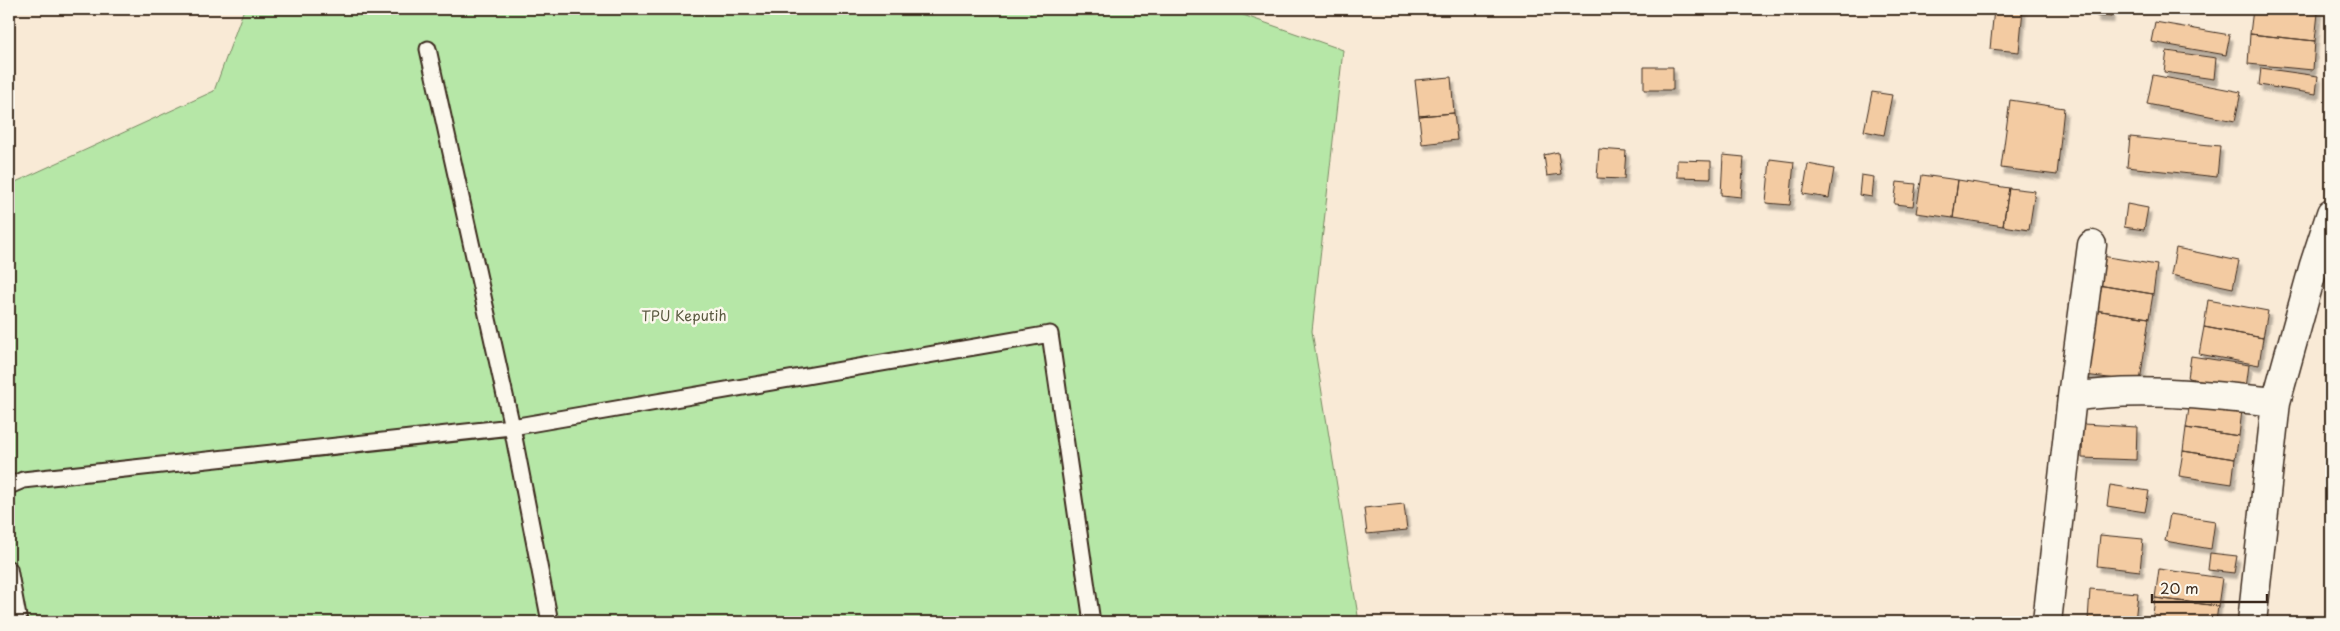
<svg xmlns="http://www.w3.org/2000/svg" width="2340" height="631" viewBox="0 0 2340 631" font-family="'Playpen Sans',sans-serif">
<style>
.green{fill:#b6e7a7;stroke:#788862}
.building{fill:#f3cba2;stroke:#3b2a1e;filter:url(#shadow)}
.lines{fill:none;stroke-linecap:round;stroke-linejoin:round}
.lane-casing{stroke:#3b2a1e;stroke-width:19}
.street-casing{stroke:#3b2a1e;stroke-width:31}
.lane{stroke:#fbf7ec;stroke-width:15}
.street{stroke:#fbf7ec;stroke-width:28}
.labels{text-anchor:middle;stroke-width:5;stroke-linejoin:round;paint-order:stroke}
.park-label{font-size:14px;fill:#5a5940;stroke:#fbf7ec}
</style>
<defs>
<filter id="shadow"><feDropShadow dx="3" dy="5.5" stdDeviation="1" flood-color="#0004"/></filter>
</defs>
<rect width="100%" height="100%" fill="#f9ead6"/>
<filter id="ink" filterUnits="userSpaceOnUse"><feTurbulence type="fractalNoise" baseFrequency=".02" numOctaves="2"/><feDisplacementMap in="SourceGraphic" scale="10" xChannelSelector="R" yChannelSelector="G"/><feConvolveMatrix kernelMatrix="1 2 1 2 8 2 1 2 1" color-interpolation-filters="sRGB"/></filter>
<g filter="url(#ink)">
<path class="green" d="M244 9H1226L1343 50 1312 331 1359 622H9V185L214 91Z"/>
<path class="building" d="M1994 9H2023L2019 52 1990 49Z
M2096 9H2111V17L2096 16Z
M2253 9 2318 13 2315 41 2250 34Z
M2270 9H2319L2318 13Z
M2155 22 2230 35 2226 55 2151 42Z
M2250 34 2315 41 2313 70 2248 64Z
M2167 51 2216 58 2214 79 2164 72Z
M1644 67H1673V90H1644Z
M2261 68 2318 76 2316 94 2259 85Z
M2153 75 2241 92 2235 121 2147 104Z
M1451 77 1454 113 1419 116 1415 80Z
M1872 92 1892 95 1884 135 1864 131Z
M2010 100 2064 108 2057 175 2001 168Z
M1454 113 1457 140 1422 144 1419 116Z
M2130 137 2220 146 2217 177 2127 167Z
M1599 149 1626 151 1624 179 1597 178Z
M1558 152 1561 174 1547 176 1544 155Z
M1723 155 1744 157 1741 197 1721 195Z
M1770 159 1794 162 1790 205 1766 203Z
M1677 160 1711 161V178L1677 177Z
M1808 164 1834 169 1829 198 1803 194Z
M1861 175 1874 177 1872 197 1859 195Z
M1922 175 1958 180 1953 218 1916 213Z
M1958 180 2009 188 2003 226 1953 218Z
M1897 182 1916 184 1913 206 1894 204Z
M2009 188 2035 191 2029 230 2003 226Z
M2127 204 2148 208 2144 230 2124 227Z
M2176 248 2239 261 2233 288 2171 275Z
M2102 256 2157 265 2153 294 2098 285Z
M2098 285 2153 294 2149 318 2094 310Z
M2208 300 2268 311 2263 338 2204 327Z
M2094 310 2149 318 2140 382 2085 375Z
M2204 327 2263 338 2259 365 2199 354Z
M2191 356 2249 365 2246 388 2188 378Z
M2190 402 2242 410 2239 436 2186 428Z
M2083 424 2137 427 2136 460 2082 458Z
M2186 428 2239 436 2235 459 2183 451Z
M2183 451 2235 459 2232 484 2179 476Z
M2110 485 2149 491 2145 512 2107 506Z
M1404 504 1407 530 1367 534 1364 508Z
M2170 514 2215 521 2211 549 2165 541Z
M2100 535 2143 539 2140 571 2097 566Z
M2210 553 2237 556 2234 573 2208 570Z
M2159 569 2222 578 2218 606 2155 598Z
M2090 589 2138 593 2135 622 2088 621Z
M2155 598 2218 606 2216 622H2152Z"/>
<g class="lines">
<defs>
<path id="lane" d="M428 49 512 427 550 622
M9 486 23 480 512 427 1050 334 1092 622
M9 569 19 622"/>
<path id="street" d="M2072 397C2141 387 2206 395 2276 402
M2047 622 2072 397 2092 245
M2252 622 2276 402 2314 265 2331 213"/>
</defs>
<use href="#lane" class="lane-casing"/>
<use href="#street" class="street-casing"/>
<use href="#lane" class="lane"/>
<use href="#street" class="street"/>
</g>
</g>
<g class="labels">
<g class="park-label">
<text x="684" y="321">TPU Keputih</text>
</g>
</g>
<rect width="2340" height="631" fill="none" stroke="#fbf7ec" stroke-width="30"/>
<rect x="15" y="15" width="2310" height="601" fill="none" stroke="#3b2a1e" stroke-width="2" filter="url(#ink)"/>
<path d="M2152 594v8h115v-8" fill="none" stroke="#3b2a1e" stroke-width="2.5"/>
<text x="2160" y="594" font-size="15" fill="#3b2a1e" stroke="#fbf7ec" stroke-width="4" paint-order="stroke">20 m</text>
</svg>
